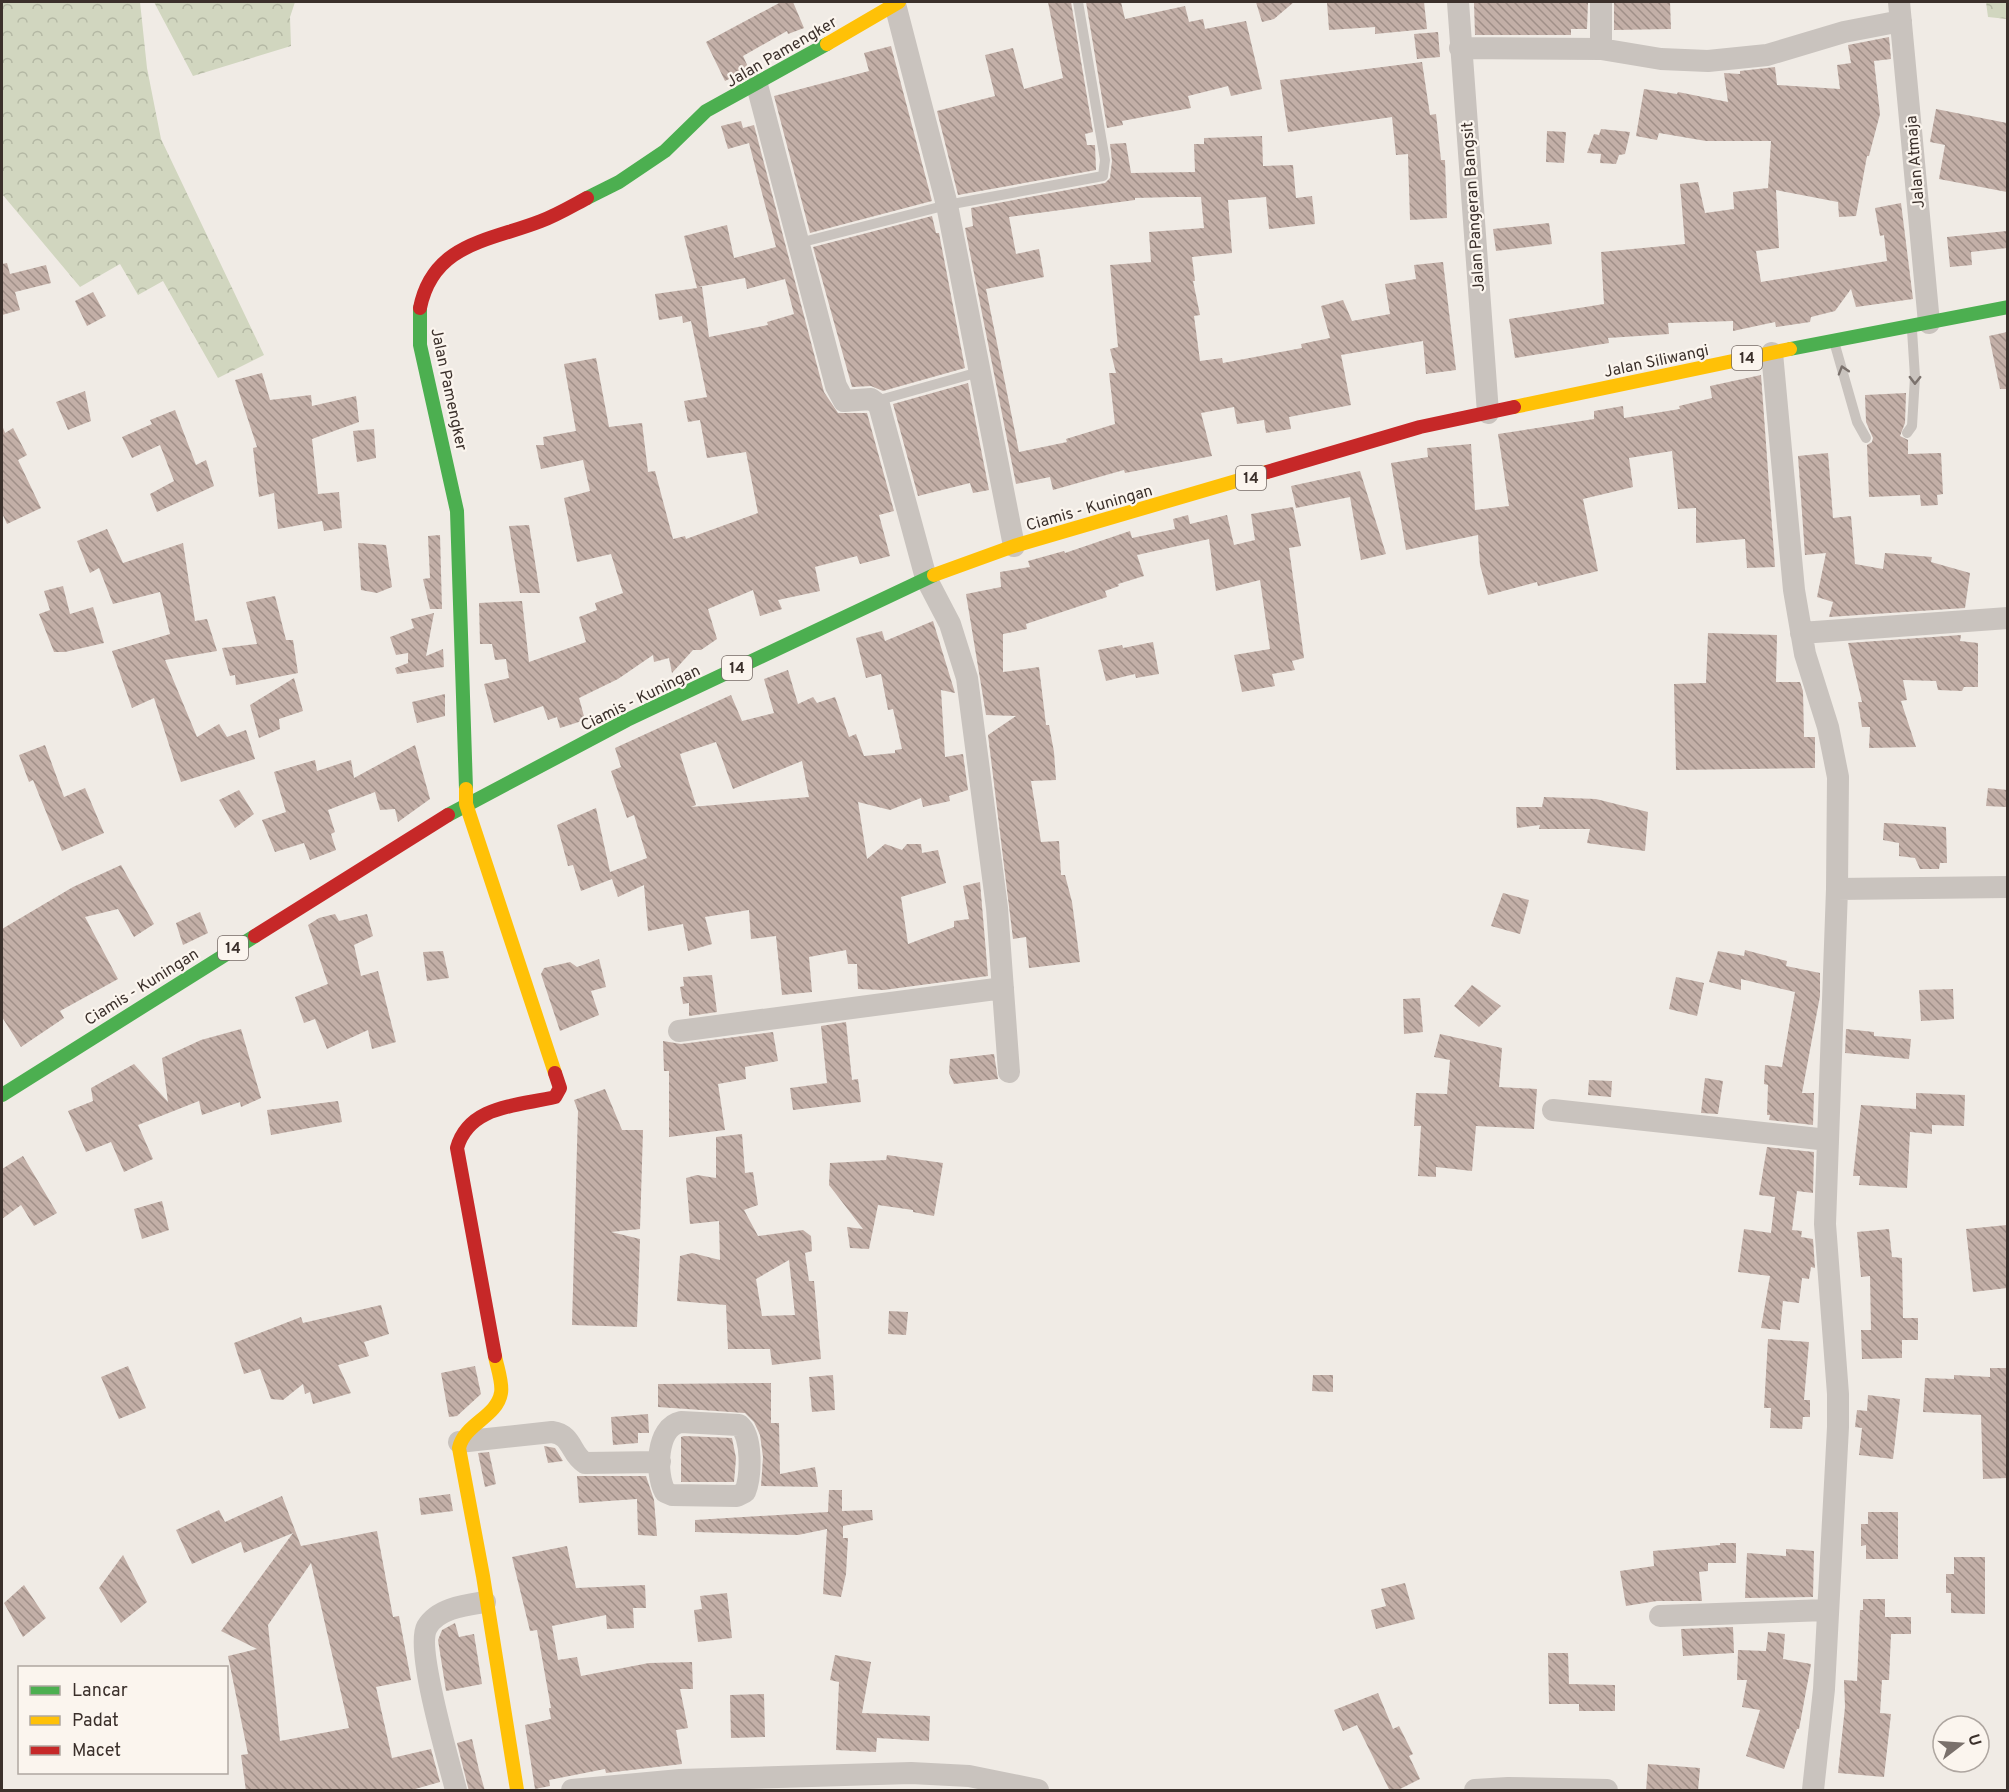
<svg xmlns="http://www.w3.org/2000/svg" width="2009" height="1792" viewBox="0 0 2009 1792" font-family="Overpass,sans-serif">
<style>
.forest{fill:url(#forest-crowns)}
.building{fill:url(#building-back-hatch);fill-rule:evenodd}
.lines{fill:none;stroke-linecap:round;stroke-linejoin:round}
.lane{stroke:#c9c3be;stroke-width:10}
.street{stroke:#c9c3be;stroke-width:22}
.fast{stroke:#4caf50;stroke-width:14}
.slow{stroke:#ffc107;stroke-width:14}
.jam{stroke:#c62828;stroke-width:14}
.oneway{stroke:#7b726d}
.labels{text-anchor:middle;stroke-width:4.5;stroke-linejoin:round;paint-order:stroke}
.shield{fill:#fbf5ee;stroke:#756b66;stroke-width:1.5}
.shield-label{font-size:15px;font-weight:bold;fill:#3b302b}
.street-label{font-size:16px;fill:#3b302b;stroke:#fbf5ee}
</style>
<defs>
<pattern id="forest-crowns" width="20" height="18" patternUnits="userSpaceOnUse" patternTransform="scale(1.5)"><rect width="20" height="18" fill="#d1d6bf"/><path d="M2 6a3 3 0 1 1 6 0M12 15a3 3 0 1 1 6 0" fill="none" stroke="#b4b8a4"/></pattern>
<pattern id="building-back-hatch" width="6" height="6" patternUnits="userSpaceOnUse" patternTransform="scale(1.5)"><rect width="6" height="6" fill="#c3afa7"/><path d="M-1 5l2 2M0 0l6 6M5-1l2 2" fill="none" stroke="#a08f88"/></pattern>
</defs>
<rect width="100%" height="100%" fill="#f0ebe5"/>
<path class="forest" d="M2 2H140L147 68 161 139 264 355 218 378 163 281 138 295 120 264 80 287 2 194Z
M154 2H295L290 17 291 46 193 76Z
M1986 2H2007V19L1988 17Z"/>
<path class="building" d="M781 2H793L804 28 788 34 787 31 743 56 749 69 725 81 706 42Z
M1048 2H1071L1093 132 1085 134 1087 145H1095L1096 170 958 195 937 111 995 96 985 55 1013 48 1024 89 1063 78Z
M1086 2H1121L1125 19 1185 6 1189 22 1203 19 1205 29 1246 21 1262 89 1231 96 1228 86 1188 96 1191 108 1122 121 1123 125 1107 128Z
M1256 2H1294L1274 19 1262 22Z
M1327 2H1424L1427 29 1375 34V27L1329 30Z
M1502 2H1588L1587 29H1571V35H1475L1474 3Z
M1614 2H1670L1671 29 1614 30Z
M1438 32 1440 57 1417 59 1414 34Z
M1889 37 1891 59 1874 61 1880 114 1869 156H1867L1856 216 1839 217 1838 202 1776 190 1779 248 1756 251 1761 282 1887 261 1884 235 1880 236 1875 208 1901 203 1913 299 1856 307 1851 289 1835 311 1811 317 1810 322 1776 327 1775 322 1733 331V321L1668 323 1669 334 1608 338 1609 343 1515 358 1509 319 1604 304 1601 252 1685 244 1680 184 1698 182 1705 213 1734 209 1733 192 1768 188 1771 141H1706L1659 133 1657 140 1636 136 1644 89 1677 94 1678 92 1728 102 1724 73 1740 74V71L1775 67 1777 85 1840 89 1837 65 1851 63 1848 45Z
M891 46 932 201 810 233 774 96 869 71 864 53Z
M1422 62 1430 115 1436 114 1441 160H1445L1447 218 1410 220 1408 154 1396 155 1392 117 1288 132 1280 80Z
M1936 109 2007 123V192L1939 179 1945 145 1930 142Z
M741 121 743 128 754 125 824 392 838 413H867L894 511 879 515 890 556 860 564 857 556 815 567 820 591 778 600 782 609 760 616 753 590 708 609 717 639 701 650H693L672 673 669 658 654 662 653 655 618 679 579 698 585 720 560 728 557 717 548 720 543 706 494 723 484 684 509 678 506 659 495 660 492 644H480L479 603 522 601 529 662 586 642 579 617 597 610 595 603 623 593 611 554 577 562 564 498 590 491 583 460 541 469 536 445H544L543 437 576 431 564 364 596 358 609 427 642 423 648 472 655 471 673 539 685 536 686 539 758 513 746 452 707 458 700 420 688 422 684 401 707 397 691 321 683 323 682 316 659 320 655 294 697 288 684 236 727 225 734 258 776 247 749 143 728 149 721 126ZM745 278 747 289 785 279 794 314 767 322 768 325 709 337 702 287H698Z
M1601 129 1630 132 1625 154 1619 155 1616 164 1600 163 1601 154 1587 153 1594 134 1599 135Z
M1547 131 1566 132 1564 163 1546 162Z
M1262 136 1263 166 1293 165 1296 198 1312 196 1315 224 1269 229 1266 197 1228 200 1232 253 1192 257 1195 281H1193L1200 315 1194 316 1200 361 1222 358 1223 363 1302 348 1301 344 1330 338 1321 306 1343 300 1352 321 1390 314 1385 284 1416 279 1414 265 1443 262 1456 370 1426 374 1423 341 1341 355 1351 405 1289 417 1291 429 1266 433 1264 420 1237 424 1234 407 1201 413 1212 456 1125 473 1124 470 1053 490 1050 477 1016 484 965 228 973 226 971 208 1105 183 1110 178 1112 161 1110 144 1126 143 1131 173 1195 172 1194 144H1204V138ZM1174 197H1201L1204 228 1149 232 1151 262 1110 265 1118 347 1110 349 1116 373H1109L1115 424 1066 439 1067 442 1019 452 986 289 1044 277 1039 249 1016 254 1009 217 1135 200V198Z
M932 216 936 233H939L965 368 883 391 871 386 852 387 813 247Z
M1549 223 1552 244 1496 251 1493 229Z
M2007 231V248L1971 252 1972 265 1950 267 1947 237Z
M7 263 10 274 46 265 51 283 15 292 20 310 2 315V264Z
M93 292 106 316 87 326 75 301Z
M2007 332V389H2000L1989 336Z
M262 373 270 400 311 395 312 406 356 396 359 422 312 439 318 494 339 492 342 528 324 531 322 521 278 529 274 493 259 497 253 448 257 447 235 380Z
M1761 375 1775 567 1747 568 1745 539 1696 543V508L1678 509 1672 451 1629 458 1633 487 1583 499 1598 571 1538 586 1537 582 1488 595 1480 565 1478 535 1406 550 1391 463 1428 457 1427 448 1471 444 1475 510 1509 506 1498 434 1594 419V411L1623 406 1624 418 1680 409 1679 406 1712 398 1710 386Z
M968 383 989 490 973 493 970 483 918 496 893 404Z
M85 391 91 421 68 430 56 402Z
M1906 393 1905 423 1900 436 1908 440V454L1941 453 1943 494 1937 495 1938 505 1921 506 1920 495 1869 497 1867 445 1872 442 1873 438 1866 422 1865 395Z
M175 410 196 465 206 460 214 486 157 512 150 494 174 481 160 445 132 458 122 437 152 424 150 420Z
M2 425 5 433 13 428 27 455 18 460 41 508 7 524 2 513Z
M374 429 376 458 357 462 353 431Z
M1828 453 1833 518 1851 516 1855 564 1883 569 1885 553 1932 557 1931 562 1970 573 1965 608 1829 617 1833 602 1817 597 1826 553 1805 555 1798 456Z
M1360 471 1386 554 1361 560 1350 497 1296 508 1291 486Z
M1293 507 1301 546 1289 548 1304 658 1292 661 1295 670 1272 674 1275 686 1242 692 1234 655 1270 649 1260 580 1216 591 1209 539 1137 555 1144 576 1118 584 1119 586 1105 591 1107 597 1026 624 1027 629 1003 634V672L1039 667 1046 725H1049L1054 752 1056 780 1031 781 1041 842 1059 841 1061 875H1065L1072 902 1080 962 1029 968 1026 937 1013 939 988 735 1016 716 986 715 966 594 1001 587 1000 572 1030 567 1028 561 1064 551 1065 553 1130 531 1132 538 1175 529 1173 519 1188 515 1190 524 1227 515 1234 545 1255 540 1251 514Z
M529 525 540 593H520L509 526Z
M107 529 123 563 183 543 195 621 207 619 217 651 165 660 197 737 219 724 227 737 246 730 255 759 181 782 154 698 132 708 112 651 170 634 160 592 113 604 99 568 90 573 77 541Z
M440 535 442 609H430L423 579 430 578 428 536Z
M358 543 386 545 392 587 377 593 361 590Z
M63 586 70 614 93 607 104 643 65 652H54L39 614 50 610 44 591Z
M275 596 286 640H293L298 673 236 685 235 675 230 676 222 648 257 644 246 602Z
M434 613 426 656 443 649 444 667 397 674 395 668 408 663V653L396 655 390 637 414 628 411 619Z
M933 621 955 693 941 690 945 757 963 754 968 790 949 796 950 801 923 807 921 798 890 810 858 802 867 859 885 844 902 850 907 844H921L922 853 938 850 946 883 901 897 908 944 954 927V921L969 919 963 886 980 882 988 976 884 990 858 989 857 964H848L846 950 809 957 812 992 782 995 776 936 751 939 749 910 705 917 712 944 688 951 683 924 648 931 644 885 618 897 612 879 581 891 573 865 568 866 557 825 596 808 610 872 647 858 634 815 627 818 611 771 621 767 615 748 731 695 742 721 774 713 764 679 788 670 798 704 813 697 817 703 835 697 849 737 856 734 864 756 895 753V750L902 749 893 709 888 710 881 674 866 678 856 638 882 631 885 641ZM716 742 733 789 802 761 809 797 691 807 696 805 680 754Z
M1708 633 1777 635 1776 682H1800L1803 691 1804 737H1815V768L1676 770 1674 684 1706 683Z
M1961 635 1960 641 1978 643V687H1964L1962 691 1938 690 1936 681 1903 680 1907 700 1901 701 1916 747 1869 748 1870 727H1862L1858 702H1862L1848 643Z
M1153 642 1159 674 1136 678 1135 674 1106 681 1098 650 1122 645 1123 648Z
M294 678 303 711 279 719 280 729 259 738 250 705Z
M445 694V716L417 723 412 702Z
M45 745 64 797 85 788 104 833 62 851 33 780 29 782 19 755Z
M415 745 430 799 398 822 395 809 380 810 375 792 328 810 335 832 331 834 336 850 310 860 304 843 275 852 262 820 286 812 274 772 315 760 317 771 351 760 354 778Z
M1988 788 2007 790V807L1986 806Z
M239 790 254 814 235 828 219 800Z
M1544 797 1596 799 1648 812 1645 851 1587 843 1590 829H1539L1540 825 1517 828 1516 807H1542Z
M1884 823 1946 827 1947 863H1940L1939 869H1920L1915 858 1899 856V843L1883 840Z
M121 865 154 924 134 937 118 909 85 917 118 979 60 1011 64 1018 21 1047 2 1017V929L73 887Z
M1503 893 1529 900 1520 934 1491 926Z
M200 912 208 933 183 945 176 923Z
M335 914 339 921 367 914 373 936 354 945 361 976 378 971 396 1042 372 1049 368 1030 327 1049 315 1019 304 1023 295 997 328 984 308 925 319 918Z
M1745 950 1787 961 1786 966 1820 973V996L1802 1093H1814L1813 1125 1769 1120 1770 1115H1767L1768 1085 1764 1084 1765 1065 1782 1067 1795 992 1741 979V990L1709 982 1718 951 1744 956Z
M443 951 449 978 427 981 423 952Z
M599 959 606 987 591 991 599 1015 560 1031 541 974 544 968 570 962 577 967Z
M712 975 717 1012 689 1016V1003L683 1004 680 987 684 986 683 977Z
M1676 977 1704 983 1697 1016 1669 1009Z
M1472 985 1501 1006 1479 1027 1454 1006Z
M1953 989 1954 1019 1921 1021 1919 990Z
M1420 998 1423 1032 1404 1034 1403 999Z
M846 1022 852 1080 858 1079 861 1102 793 1110 790 1088 827 1083 821 1026Z
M241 1029 261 1098 241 1107 240 1102 202 1115 199 1101 138 1125 153 1159 124 1172 111 1142 86 1152 68 1111 93 1101 91 1088 134 1064 168 1102 162 1058 201 1040Z
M1846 1029 1874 1032V1036L1911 1039 1909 1059 1845 1053Z
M773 1032 778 1061 745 1067 746 1079 718 1084 725 1130 669 1137V1071H664L663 1041 681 1044Z
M1440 1034 1502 1048 1499 1087 1537 1089 1534 1129 1476 1126 1472 1171 1436 1167V1177L1418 1176 1421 1126H1414L1416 1093 1447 1094 1450 1060 1434 1057Z
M994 1054 998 1079 954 1084 949 1073 950 1059Z
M1705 1078 1723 1081 1718 1114 1701 1113Z
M1589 1080 1612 1081 1611 1097 1588 1095Z
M605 1089 622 1130H643L640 1229 611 1232 640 1239 637 1327 572 1325 578 1111 574 1100Z
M1916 1093 1965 1095 1964 1126 1932 1125V1134L1910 1132 1907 1188 1859 1185 1860 1176H1853L1861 1105 1916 1109Z
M338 1101 342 1122 271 1135 267 1110Z
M742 1134 745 1173 753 1172 758 1205 744 1210 758 1236 803 1230 811 1236 812 1251 805 1253 809 1281H814L821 1359 772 1365 770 1349H728L726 1305 677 1301 680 1256 692 1253 720 1260 719 1221 690 1224 686 1178 697 1175 716 1178V1137ZM789 1260 795 1315 762 1316 756 1279Z
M1767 1147 1814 1152 1813 1193 1797 1191 1792 1230 1802 1231 1801 1237 1813 1239 1815 1268 1811 1267 1809 1279 1802 1278 1799 1303 1783 1301 1780 1330 1761 1328 1770 1276 1738 1272 1744 1229 1771 1233 1775 1197 1759 1195Z
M887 1155 943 1163 934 1216 913 1212V1210L878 1205 869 1249 850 1248 847 1227 863 1229 829 1185 830 1163 886 1160Z
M23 1156 57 1213 34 1226 21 1205 2 1219V1169Z
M162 1201 169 1230 142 1239 134 1209Z
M2007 1225V1288L1973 1292 1966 1229Z
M1889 1229 1892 1257 1902 1258 1903 1318H1918V1340H1902V1358L1862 1359 1861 1330H1871L1870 1276 1861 1277 1857 1232Z
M381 1305 389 1334 364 1342 369 1356 338 1365 351 1393 313 1404 310 1392 305 1394 303 1384 283 1400 271 1399 260 1369 244 1374 234 1343 301 1317 303 1323Z
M889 1311 908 1312 906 1335 888 1334Z
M1768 1339 1809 1342 1804 1400H1810V1417H1803L1802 1429 1770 1428 1771 1408H1764Z
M128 1366 146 1408 119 1419 101 1377Z
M475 1366 481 1394 457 1416 449 1417 441 1373Z
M1990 1368H2007V1478L1983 1479 1981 1415 1923 1412 1925 1378 1954 1379V1375L1990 1377Z
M833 1375 835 1410 812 1412 809 1377Z
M1313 1375H1333V1392L1312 1391Z
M771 1383V1423H779L780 1474 815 1467 818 1487 761 1486 763 1457 760 1435 754 1422 745 1413 658 1407V1384Z
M1868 1395 1900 1399 1893 1459 1859 1455 1862 1428 1855 1427 1857 1410 1867 1411Z
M648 1414 649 1433H638V1443L613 1445 611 1417Z
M684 1436 732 1438 736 1458 734 1482H681V1437Z
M544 1446 555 1448 563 1461 548 1463Z
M489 1452 496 1484 485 1487 478 1453Z
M577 1476H646L654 1500 657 1536 638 1535 637 1499 579 1503Z
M829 1490H842V1511L872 1510 873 1520 843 1526V1538H848L846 1574 841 1597 823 1594 827 1529 798 1535 695 1532V1520L828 1512Z
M450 1494 453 1511 421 1515 419 1498Z
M282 1496 301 1546 377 1531 393 1617 399 1616 411 1680 376 1687 392 1758 431 1749 440 1782 408 1791H246L241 1755 248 1754 228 1656 257 1649 221 1631 293 1533 244 1553 241 1542 192 1564 176 1530 219 1510 225 1522ZM311 1563 349 1728 280 1741 268 1625Z
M1868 1512H1898V1559H1866V1545L1861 1546V1524H1868Z
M1720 1543H1736V1563H1708V1571L1699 1572 1702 1601H1657L1626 1606 1620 1571 1654 1566 1653 1551 1720 1545Z
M567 1546 576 1588 645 1585 646 1608H633L634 1628 607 1629 606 1615 552 1626 558 1660 577 1657 581 1676 649 1663 692 1662 693 1689H680L688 1728 676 1730 682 1764 606 1773 605 1769 549 1780 550 1786 535 1789 525 1725 551 1719 549 1708H551L537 1630 530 1631 512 1557Z
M1786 1549 1814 1551 1813 1597 1745 1598 1747 1553 1786 1556Z
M123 1555 147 1602 121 1623 99 1588Z
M1954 1557H1985V1614L1951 1613V1593H1946V1574H1954Z
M1405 1583 1415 1619 1376 1629 1371 1610 1386 1606 1381 1589Z
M24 1585 46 1618 23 1637 4 1603Z
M727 1593 732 1638 698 1642 694 1610 702 1609 700 1596Z
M1863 1599H1885V1617H1911V1634H1891L1889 1680H1882L1880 1713 1891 1714 1884 1777 1838 1773 1845 1707 1844 1680 1857 1681 1860 1610H1863Z
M455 1623 459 1637 474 1634 482 1684 446 1691 438 1640 442 1630Z
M1733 1627 1734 1653 1683 1656 1681 1629Z
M1768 1632 1785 1634 1783 1659 1811 1664 1799 1729H1797L1784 1769 1746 1756 1760 1710 1742 1707 1747 1680H1737L1738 1650 1766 1651Z
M1548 1653H1568L1569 1684 1615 1685V1711H1579V1704H1549Z
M835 1655 871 1662 862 1713 930 1716 929 1741 877 1738 876 1752 836 1750 839 1682 830 1680Z
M1378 1693 1393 1729 1399 1726 1413 1754 1409 1756 1420 1779 1396 1791H1390L1357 1725 1343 1731 1334 1710Z
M764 1694 765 1737 731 1738 730 1695Z
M472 1739 479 1770 485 1791H469L457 1743Z
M1648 1764 1700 1768 1698 1791H1646Z"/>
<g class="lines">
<path class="lane" d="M799 243 947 205 1103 176 1105 160 1078 2
M1835 345 1857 422 1866 438
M876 401 979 372
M1907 433 1912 426 1915 377 1912 330"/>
<path class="street" d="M1458 2 1488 413
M1601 2V49
M1899 2 1929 323
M895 4 947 205 1014 546
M1460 48 1601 49 1661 59 1708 61 1767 55 1844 32 1901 21
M757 85 836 386 844 401 871 399 879 405 926 578 950 624 967 678 997 908 1009 1072
M1772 353 1794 590 1805 654 1828 727 1838 777 1837 889 1825 1224 1838 1394V1427L1824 1689 1813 1790
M1801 633 2008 618
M1837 889 2008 887
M679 1031 1003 988
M1553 1110 1828 1140
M681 1422 739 1425C753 1436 751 1477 745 1492L737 1496 672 1495 665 1492C655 1473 656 1427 681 1422Z
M459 1442 552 1432C573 1435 570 1454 585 1463L660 1462
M1660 1616 1826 1610
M456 1790C449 1762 415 1648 427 1627 438 1608 466 1605 485 1602
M572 1790 680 1780 911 1773 969 1776 1038 1790
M1475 1790 1508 1788 1607 1790"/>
<path class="fast" d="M587 198 619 182 665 151 706 111 827 44
M420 308V345L457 511 466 789
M1790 349 2008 307
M448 815 627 720 934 575
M2 1095 255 936"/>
<path class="slow" d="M827 44 899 2
M1514 407 1790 349
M934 575 1014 546 1267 472
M466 789V804L555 1073
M495 1356C497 1367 503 1383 501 1393 497 1417 464 1424 459 1448L483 1576 517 1790"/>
<path class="jam" d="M420 308C433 243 490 241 541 221 557 215 572 206 587 198
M1267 472 1420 427 1514 407
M255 936 448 815
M495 1356 457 1148C469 1105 518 1106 555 1097L560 1088 555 1073"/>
</g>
<defs><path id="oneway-chevron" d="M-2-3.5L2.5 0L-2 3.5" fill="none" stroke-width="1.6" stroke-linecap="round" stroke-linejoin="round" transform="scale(1.5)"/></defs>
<g class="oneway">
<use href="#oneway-chevron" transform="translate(1843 370) rotate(-107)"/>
<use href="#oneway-chevron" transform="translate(1915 380) rotate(91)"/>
</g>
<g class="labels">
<g class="shield">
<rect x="1732" y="346" width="30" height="24" rx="4.5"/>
<rect x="1236" y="466" width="30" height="24" rx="4.5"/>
<rect x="722" y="656" width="30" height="24" rx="4.5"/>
<rect x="218" y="936" width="30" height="24" rx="4.5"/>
</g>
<g class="shield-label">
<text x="1747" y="363">14</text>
<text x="1251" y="483">14</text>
<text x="737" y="673">14</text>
<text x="233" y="953">14</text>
</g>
<g class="street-label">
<text transform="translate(781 51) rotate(-30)" y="6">Jalan Pamengker</text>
<text transform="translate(1914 162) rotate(-95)" y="6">Jalan Atmaja</text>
<text transform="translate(1472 207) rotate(-94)" y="6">Jalan Pangeran Bangsit</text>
<text transform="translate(1656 360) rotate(-12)" y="6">Jalan Siliwangi</text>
<text transform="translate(450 389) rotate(78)" y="6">Jalan Pamengker</text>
<text transform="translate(1089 507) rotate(-16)" y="6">Ciamis - Kuningan</text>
<text transform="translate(640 697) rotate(-26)" y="6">Ciamis - Kuningan</text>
<text transform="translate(141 986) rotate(-32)" y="6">Ciamis - Kuningan</text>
</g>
</g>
<rect width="2009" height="1792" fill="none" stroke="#3b302b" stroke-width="6"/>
<rect x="18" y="1666" width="210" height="108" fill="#fbf5ee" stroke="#aea6a0" stroke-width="1.5"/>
<rect x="30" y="1686" width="30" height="9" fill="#4caf50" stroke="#aea6a0" stroke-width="1.5"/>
<text x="72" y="1696" font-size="18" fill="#3b302b">Lancar</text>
<rect x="30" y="1716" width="30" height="9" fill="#ffc107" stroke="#aea6a0" stroke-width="1.5"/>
<text x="72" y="1726" font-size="18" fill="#3b302b">Padat</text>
<rect x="30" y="1746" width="30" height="9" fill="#c62828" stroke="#aea6a0" stroke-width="1.5"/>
<text x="72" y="1756" font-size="18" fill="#3b302b">Macet</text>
<g transform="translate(1961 1744) rotate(73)"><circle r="28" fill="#fbf5ee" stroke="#aea6a0" stroke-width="1.5"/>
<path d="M0-4.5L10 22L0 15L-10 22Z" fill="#7a716c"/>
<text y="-9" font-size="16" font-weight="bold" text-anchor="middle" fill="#3b302b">U</text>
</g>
</svg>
